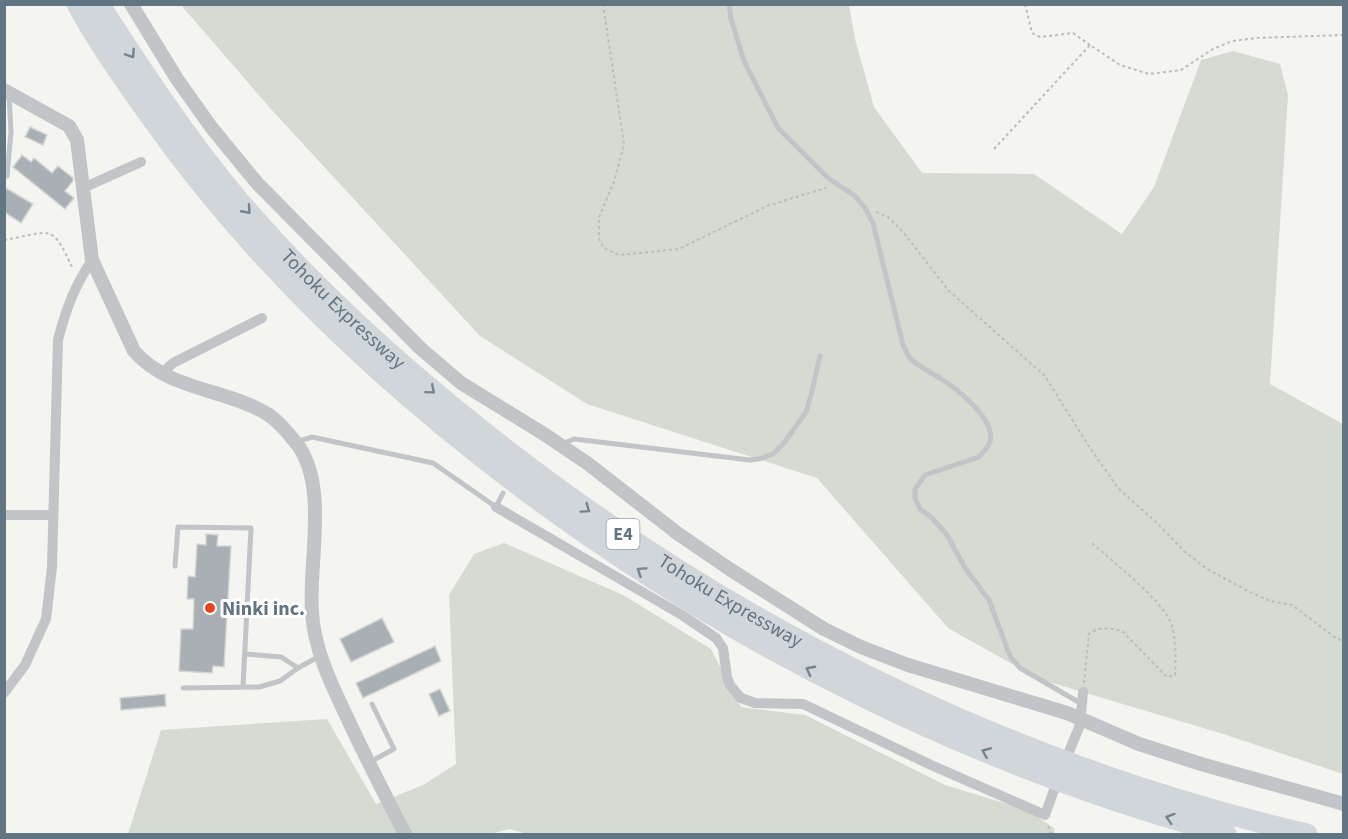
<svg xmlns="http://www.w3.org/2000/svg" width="1348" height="839" viewBox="0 0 1348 839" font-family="'Source Sans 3',sans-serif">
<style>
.green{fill:#d5dbd1}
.building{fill:#a8b0b5;stroke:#d5d5d3;stroke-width:1.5}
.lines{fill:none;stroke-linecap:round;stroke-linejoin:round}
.path{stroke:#bbbdbf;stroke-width:2;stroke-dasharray:3 3;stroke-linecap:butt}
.service{stroke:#c1c5c8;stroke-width:5}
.minor{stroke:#c1c5c8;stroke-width:10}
.tertiary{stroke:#c1c5c8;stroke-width:14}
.motorway{stroke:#d1d6da;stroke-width:21}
.oneway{stroke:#73848f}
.poi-dot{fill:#e8441c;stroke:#fff;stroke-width:2}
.labels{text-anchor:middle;stroke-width:6;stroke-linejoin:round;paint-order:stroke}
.shield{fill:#fff;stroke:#919ea8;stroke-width:1.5}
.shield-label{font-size:18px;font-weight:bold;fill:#627582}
.street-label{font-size:20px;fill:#627582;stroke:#fff}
.poi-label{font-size:20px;font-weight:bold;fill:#627582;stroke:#fff;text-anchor:start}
</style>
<rect width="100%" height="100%" fill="#f4f4f0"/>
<path class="green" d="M181 5H849L855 39 874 107 922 173 1034 174 1122 234 1154 187 1201 60 1233 51 1280 64 1288 95 1270 384 1343 424V774L1220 733 1039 679 948 628 817 478 587 404 480 336 270 108Z
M504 543 623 595 711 649 741 707 805 715 945 785 1027 810 1054 828 1055 834H527L510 829 490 834H128L161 730 327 719 376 804 423 785 456 764 449 595 474 554Z"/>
<path class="building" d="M30 127 47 135 43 145 25 137Z
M22 155 31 162 34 158 52 173 58 166 73 178V181L65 191 74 198 65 209 13 167Z
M4 187 33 204 21 223 4 212Z
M206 534 218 535 217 546H231L224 667 213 666 212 673 179 671 181 629H193L194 599H187L188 576 195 577 197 544 206 545Z
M382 618 394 642 351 662 340 639Z
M435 646 441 661 363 698 356 683Z
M440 689 450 711 439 716 429 694Z
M165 694 166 706 121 710 120 698Z"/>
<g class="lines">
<path class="path" d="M603 4 624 144 614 182 599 217V239L604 248 619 255 679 249 767 206 826 188
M1025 4 1032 33 1040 37 1073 33 1090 45
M994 149 1090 45 1120 65 1149 74 1181 70 1213 49 1232 41 1256 38 1344 35
M876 212 888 217 903 232 949 291 1045 376 1088 445 1118 488 1157 523 1184 551 1207 569 1248 591 1270 601 1292 605 1337 639 1344 641
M4 240C51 232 52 221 73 270
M1084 683 1089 634C1097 627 1113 627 1123 632L1167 677 1175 675C1176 659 1176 638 1171 623 1161 599 1113 562 1092 543
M1048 826 1051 834"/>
<path class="service" d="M729 4 731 19 744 61 778 128 828 178 855 196 865 208 873 223 903 345C905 348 907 354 909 357 917 366 930 372 940 378 957 389 996 419 990 442 988 447 983 452 979 457L925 475 915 489V498L920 509 932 518 947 535 965 568 989 600 1010 656 1020 668 1082 704
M7 176 11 132 9 94
M296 442 312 437 433 463 496 507 503 493
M562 444 574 439 733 458 750 460 759 459 773 454 784 443 806 412 811 395 820 356
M175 566 178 527 251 528 243 687
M246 654 281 657 298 668
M183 688 259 687 280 681 298 668 320 656
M370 762 394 749 372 704"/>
<path class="minor" d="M83 188 141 162
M161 374 173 363 262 318
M496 507 682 615 716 638 723 648 727 677 730 685 741 698 755 703 803 704 931 765 1045 815 1058 779
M4 515H53
M4 693 25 665 46 619 52 567 58 340C66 309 74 287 92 260
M1064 764 1080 725 1083 692"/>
<path class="tertiary" d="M131 4 177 79 211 127 257 183 420 348 461 383 544 434 587 463 677 533 731 570 824 629 861 647 908 665 1067 713 1139 744 1201 764 1344 804
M4 90 69 126 77 140 92 260 134 351C168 390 222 388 264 412 277 419 288 433 297 444 329 486 308 564 312 613 315 655 335 691 352 728 369 764 387 799 405 834"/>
<g class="motorway">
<path d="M77 4C99 45 126 83 153 120 256 265 386 387 529 493 738 648 975 766 1226 834"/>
<path id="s1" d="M99 4C143 72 187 139 239 201 311 285 393 360 480 429 722 622 1005 764 1307 834"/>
</g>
</g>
<defs><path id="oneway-chevron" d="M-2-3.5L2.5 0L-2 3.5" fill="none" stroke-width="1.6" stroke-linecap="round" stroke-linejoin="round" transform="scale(1.5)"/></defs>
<g class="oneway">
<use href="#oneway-chevron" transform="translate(131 54) rotate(57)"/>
<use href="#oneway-chevron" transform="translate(247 210) rotate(48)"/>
<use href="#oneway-chevron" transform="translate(431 390) rotate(40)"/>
<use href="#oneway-chevron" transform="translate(586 509) rotate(35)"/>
<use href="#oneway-chevron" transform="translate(641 571) rotate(-146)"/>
<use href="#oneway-chevron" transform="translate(810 670) rotate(-152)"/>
<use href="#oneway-chevron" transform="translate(986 752) rotate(-157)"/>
<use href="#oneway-chevron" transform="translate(1170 818) rotate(-162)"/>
</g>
<circle class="poi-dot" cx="210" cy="608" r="6"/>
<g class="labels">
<rect class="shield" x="606.5" y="519" width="33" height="30" rx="4.5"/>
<g class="shield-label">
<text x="623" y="540">E4</text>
</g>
<g class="street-label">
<text dy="7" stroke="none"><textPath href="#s1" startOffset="392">Tohoku Expressway</textPath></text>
<text dy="7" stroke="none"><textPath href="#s1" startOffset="878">Tohoku Expressway</textPath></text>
</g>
<g class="poi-label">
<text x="222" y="615">Ninki inc.</text>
</g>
</g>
<rect width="1348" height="839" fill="none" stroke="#627582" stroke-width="12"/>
</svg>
